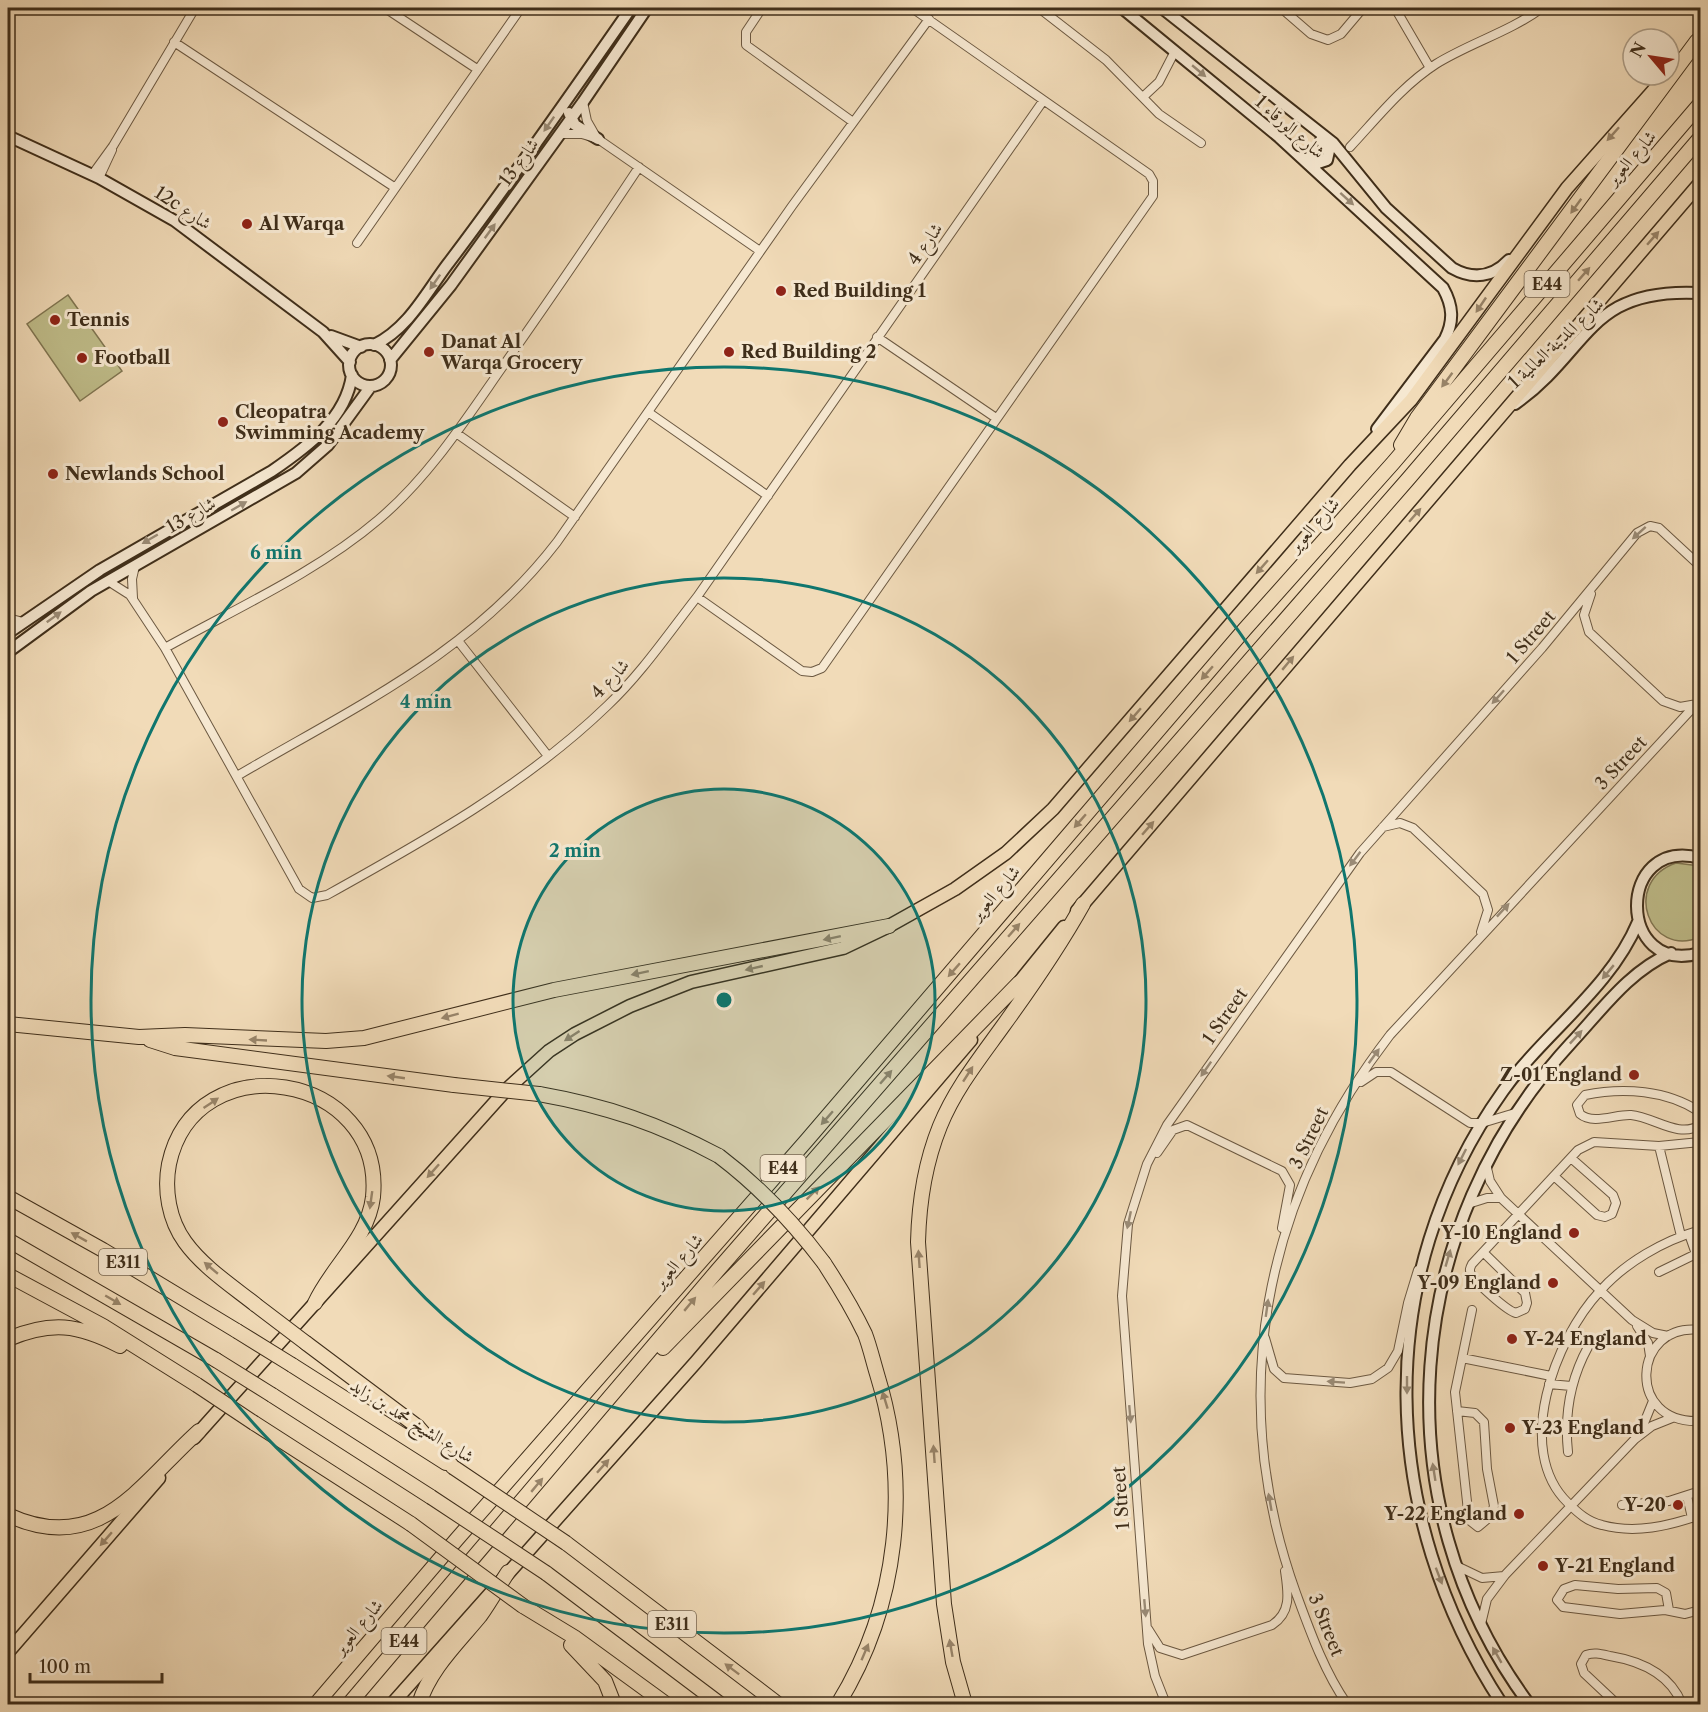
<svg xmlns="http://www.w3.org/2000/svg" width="1708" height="1712" viewBox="0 0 1708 1712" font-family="'Libre Caslon Text',Amiri,serif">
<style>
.green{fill:#c0be8b;stroke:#807652;stroke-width:1.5}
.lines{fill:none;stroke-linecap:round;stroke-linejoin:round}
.street-casing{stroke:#6c5942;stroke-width:10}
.secondary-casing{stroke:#3f2e1a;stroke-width:14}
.primary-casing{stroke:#3f2e1a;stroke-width:15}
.highway-casing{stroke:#3f2e1a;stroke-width:16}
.street{stroke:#f6e8d1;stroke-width:8}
.secondary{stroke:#f6e8d1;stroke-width:10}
.primary{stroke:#f1dbb8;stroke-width:12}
.highway{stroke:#f1dbb8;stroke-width:14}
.highway-bridge-casing{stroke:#3f2e1a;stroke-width:16;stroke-linecap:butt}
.highway-bridge{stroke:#f1dbb8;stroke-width:14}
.oneway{fill:#9a8b76}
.oneway2{fill:#988469}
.ring{fill:none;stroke:#0f766e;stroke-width:3}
.poi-dot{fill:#8f2418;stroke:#f6e8d1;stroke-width:2}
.labels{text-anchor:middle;stroke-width:6;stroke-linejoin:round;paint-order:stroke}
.shield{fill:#f6e8d1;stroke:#766651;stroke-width:1.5}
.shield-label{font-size:16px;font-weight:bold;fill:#3f2e1a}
.street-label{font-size:18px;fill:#3f2e1a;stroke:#f6e8d1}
.poi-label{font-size:18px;font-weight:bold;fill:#3f2e1a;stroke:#f6e8d1;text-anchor:start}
.centre{fill:#0f766e;stroke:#f6e8d1;stroke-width:3}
.ring-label{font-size:18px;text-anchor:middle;font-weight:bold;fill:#0f766e;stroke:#f6e8d1;stroke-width:6;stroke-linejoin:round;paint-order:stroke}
</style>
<rect width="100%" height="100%" fill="#f1dbb8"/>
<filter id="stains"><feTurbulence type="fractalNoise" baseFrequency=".00333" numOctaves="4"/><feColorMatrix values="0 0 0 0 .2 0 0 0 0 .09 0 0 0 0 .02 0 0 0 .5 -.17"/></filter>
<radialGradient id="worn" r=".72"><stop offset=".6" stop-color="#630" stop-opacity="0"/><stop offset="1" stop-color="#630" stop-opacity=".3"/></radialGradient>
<path class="green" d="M68 295 122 371 80 401 27 324Z
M1676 863 1700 866V937C1649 959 1621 882 1676 863Z"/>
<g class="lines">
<defs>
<path id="street" d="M385 8 477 69
M762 8 746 32V45L853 122
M1039 8 1106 60 1159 114 1201 143
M1281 8 1311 34 1328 40 1341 34 1363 8
M1395 8 1430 68
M174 42 394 187
M1144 96 1159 82 1175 51
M583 102 587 121 595 135
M560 134H582L598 139 760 251
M1350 147C1377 118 1402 86 1436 64 1470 43 1509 32 1542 8
M92 175 113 146 195 8
M99 178 112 150
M357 243 521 8
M877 337 996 418
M648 412 768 496
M456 433 575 517
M108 581 130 595 165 648 299 889 312 898 327 895C426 840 525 785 607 706 641 674 668 634 697 597L1043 101
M1591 594 1584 615 1589 632 1663 701 1680 707 1697 704
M697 597 802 671 812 672 822 668 1153 196V181L1149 174 912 8
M133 598 132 579 135 566
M8 618 23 622
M459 642 548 756
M165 648C235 609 317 572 378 520 428 478 464 422 501 369 548 302 594 235 639 167
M237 776C356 706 471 654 557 542L792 206 929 19
M1383 827 1400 823 1413 828 1483 894 1488 910 1481 932
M1361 1082 1376 1072H1391L1470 1123H1482L1515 1113
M1700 1112C1667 1090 1623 1087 1585 1095L1577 1105 1580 1114C1593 1125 1616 1114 1631 1115 1654 1117 1679 1139 1700 1125
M1659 1146 1681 1236
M1157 1153 1173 1130 1187 1125 1282 1171 1290 1185 1282 1228
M1487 1168 1490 1181 1501 1198 1632 1320 1653 1333 1668 1336
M1554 1176 1597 1215 1605 1217 1612 1214 1616 1203 1613 1195 1571 1158
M1468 1204 1487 1198H1501
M1700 1230C1663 1241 1626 1262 1600 1291 1555 1339 1513 1450 1568 1503 1578 1513 1588 1522 1602 1525 1635 1534 1669 1526 1700 1515
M1689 1234 1696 1254
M1483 1252 1525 1293 1527 1303 1525 1309 1516 1313C1507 1311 1475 1282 1471 1274 1469 1270 1470 1268 1472 1264L1578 1150 1594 1142 1659 1146 1700 1142
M1659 1272 1700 1252
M1637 1326 1648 1343 1650 1356
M1700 1330C1632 1322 1625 1425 1700 1421
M1265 1338 1274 1369 1284 1378 1350 1383 1372 1379 1388 1368 1398 1351 1408 1303 1418 1270
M1462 1358 1551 1376
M1549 1384 1571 1386
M1457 1411 1475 1413 1484 1422 1487 1469 1494 1506 1491 1516 1478 1527 1469 1520 1455 1392 1472 1310
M1640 1433 1653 1401
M1568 1452C1564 1414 1570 1380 1588 1347
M1687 1496 1692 1518
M1622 1505 1669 1501 1700 1491
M1459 1567 1482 1578 1504 1576
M1669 1610 1666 1593 1657 1588 1618 1589 1575 1585 1564 1589 1557 1600 1563 1607 1620 1614 1665 1610 1685 1614 1700 1610
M1481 1624 1487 1599 1505 1575 1635 1439 1652 1426 1672 1418
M1148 1629 1160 1648 1182 1655 1272 1625C1292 1612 1288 1592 1285 1571
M1166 1704 1155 1676 1148 1644 1122 1296 1128 1224 1147 1164 1167 1125 1360 853 1542 648 1637 533 1650 526 1659 528 1700 566
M1347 1704C1324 1671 1310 1631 1296 1593 1225 1395 1263 1200 1390 1035L1700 700
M1617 1704 1584 1673 1581 1664 1586 1655C1594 1652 1601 1654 1610 1656 1640 1661 1670 1674 1682 1704"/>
<path id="secondary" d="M1122 8 1279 137 1443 288C1453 306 1454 321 1445 339L1377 429
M1162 8 1333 143 1386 208 1452 268C1473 280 1493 277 1509 260
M569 113 575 125 598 139
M8 136 99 178 175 221 323 332 350 362
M1308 158 1318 163 1327 160 1329 151 1321 140
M331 336 361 347
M349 365a21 21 0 1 1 42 0a21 21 0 1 1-42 0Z
M374 345C408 329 426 293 447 265 511 181 571 94 631 8
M390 360 451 285 583 102 647 8
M1515 404C1591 350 1586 287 1700 293
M8 633 100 570 272 471C307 447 346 419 352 375
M8 652 91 591 296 473 328 445 371 386
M1700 858C1615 836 1617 977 1700 953
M1502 1704C1379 1516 1370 1278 1503 1091 1544 1033 1610 989 1638 922
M1529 1704C1379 1502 1402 1226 1571 1043 1601 1011 1629 971 1671 953"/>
<path id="primary" d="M1077 911 1700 183
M1013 990 1064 927
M194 1438 506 1090 549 1051 575 1034 630 1006 691 982 843 948 889 926 955 889 1006 853 1053 809 1350 465 1411 400 1567 188 1660 83
M8 1652 159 1478
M392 1704 696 1362 971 1040"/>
<path id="highway" d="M1401 445 1417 418 1697 41
M8 1024 139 1037 185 1035 326 1041 364 1038 554 990 889 926
M150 1040 175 1048 454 1085
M539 1094C607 1106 659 1124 719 1156
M8 1197 103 1250 237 1331
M8 1240 216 1360
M824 1263C839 1286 853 1309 865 1334 870 1347 873 1361 877 1374 911 1485 899 1605 838 1704
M8 1275 103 1326 197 1385
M256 1305C232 1286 203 1267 185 1242 169 1220 164 1190 169 1164 195 1041 385 1072 373 1197 368 1239 332 1266 315 1303
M8 1339C51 1321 78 1324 120 1346
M306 1343 418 1427 453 1467
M663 1348 1019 983
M292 1365 446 1463
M272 1395 431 1497
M254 1423 411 1524
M8 1515C99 1557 139 1485 199 1431
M566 1543 778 1704
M546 1573 720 1704
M523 1606 574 1637 666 1704
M571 1645 605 1681 614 1704
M316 1704 457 1539 807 1140 1245 629 1393 463 1700 104
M349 1704 717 1271 1409 478 1700 138
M419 1704C430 1669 457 1644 480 1616 490 1602 499 1586 508 1572
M965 1704 953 1662 944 1604 918 1242C919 1202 925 1163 940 1126 955 1089 980 1058 1003 1026 1032 986 1059 947 1083 904"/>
</defs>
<use href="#street" class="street-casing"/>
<use href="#secondary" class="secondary-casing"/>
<use href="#primary" class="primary-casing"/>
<use href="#highway" class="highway-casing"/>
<use href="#street" class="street"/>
<use href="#secondary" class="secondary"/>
<use href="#primary" class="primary"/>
<use href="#highway" class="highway"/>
<defs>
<path id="highway-bridge" d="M454 1085 539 1094
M719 1156C760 1187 793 1222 824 1263
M256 1305 306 1343
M237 1331 292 1365
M216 1360 272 1395
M197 1385 254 1423
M453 1467 566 1543
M431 1497 546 1573
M411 1524 523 1606"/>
</defs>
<use href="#highway-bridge" class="highway-bridge-casing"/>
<use href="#highway-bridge" class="highway-bridge"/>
</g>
<defs><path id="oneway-solid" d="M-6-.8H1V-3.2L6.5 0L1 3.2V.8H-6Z" transform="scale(1.5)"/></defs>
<g class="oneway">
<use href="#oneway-solid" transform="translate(1199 71) rotate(40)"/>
<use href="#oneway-solid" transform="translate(549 124) rotate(125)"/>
<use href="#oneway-solid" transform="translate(1347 199) rotate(42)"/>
<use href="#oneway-solid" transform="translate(490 231) rotate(-54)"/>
<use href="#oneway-solid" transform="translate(435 282) rotate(125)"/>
<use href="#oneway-solid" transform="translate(239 506) rotate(-30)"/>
<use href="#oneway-solid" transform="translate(1639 533) rotate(138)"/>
<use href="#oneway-solid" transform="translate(150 539) rotate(150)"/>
<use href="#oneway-solid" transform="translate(54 617) rotate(-36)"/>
<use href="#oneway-solid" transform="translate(1498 697) rotate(132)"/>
<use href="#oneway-solid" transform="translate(1355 859) rotate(127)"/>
<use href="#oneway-solid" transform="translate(1503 910) rotate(-47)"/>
<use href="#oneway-solid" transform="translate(1608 972) rotate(130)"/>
<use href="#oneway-solid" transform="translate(1576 1037) rotate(-47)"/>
<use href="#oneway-solid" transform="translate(1374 1056) rotate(-54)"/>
<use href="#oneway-solid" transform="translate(1206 1069) rotate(125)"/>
<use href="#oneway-solid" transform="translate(1462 1157) rotate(117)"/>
<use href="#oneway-solid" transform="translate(1129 1220) rotate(102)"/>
<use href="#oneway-solid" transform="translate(1448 1258) rotate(-74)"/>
<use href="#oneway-solid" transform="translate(1267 1308) rotate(-82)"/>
<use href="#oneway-solid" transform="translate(1336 1382) rotate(-176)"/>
<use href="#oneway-solid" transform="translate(1407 1385) rotate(90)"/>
<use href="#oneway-solid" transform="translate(1130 1414) rotate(85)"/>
<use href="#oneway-solid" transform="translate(1434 1472) rotate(-99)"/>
<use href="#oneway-solid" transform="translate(1270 1502) rotate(-100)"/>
<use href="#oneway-solid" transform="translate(1439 1576) rotate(69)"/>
<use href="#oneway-solid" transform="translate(1145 1608) rotate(85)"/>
<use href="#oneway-solid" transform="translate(1497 1655) rotate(-120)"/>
</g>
<g class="oneway2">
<use href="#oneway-solid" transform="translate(1613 134) rotate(132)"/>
<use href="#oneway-solid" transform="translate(1576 206) rotate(126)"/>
<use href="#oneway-solid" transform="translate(1653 238) rotate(-49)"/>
<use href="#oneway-solid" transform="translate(1584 274) rotate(-49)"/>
<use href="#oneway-solid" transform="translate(1481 305) rotate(124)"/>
<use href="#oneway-solid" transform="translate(1447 380) rotate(127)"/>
<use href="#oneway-solid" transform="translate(1415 515) rotate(-49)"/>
<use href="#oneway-solid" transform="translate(1262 567) rotate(131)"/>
<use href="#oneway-solid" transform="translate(1288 663) rotate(-50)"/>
<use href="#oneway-solid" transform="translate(1207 673) rotate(131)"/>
<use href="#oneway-solid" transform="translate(1135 715) rotate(131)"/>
<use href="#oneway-solid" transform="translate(1080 821) rotate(131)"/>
<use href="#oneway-solid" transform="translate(1148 828) rotate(-49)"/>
<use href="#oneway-solid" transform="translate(1014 930) rotate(-49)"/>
<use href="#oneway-solid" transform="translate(832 938) rotate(168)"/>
<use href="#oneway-solid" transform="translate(754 968) rotate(167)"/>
<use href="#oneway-solid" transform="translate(954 970) rotate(131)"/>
<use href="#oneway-solid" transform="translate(640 973) rotate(168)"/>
<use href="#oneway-solid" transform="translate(450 1016) rotate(165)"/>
<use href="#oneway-solid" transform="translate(572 1036) rotate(147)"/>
<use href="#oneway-solid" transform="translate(258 1040) rotate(-177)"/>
<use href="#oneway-solid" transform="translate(968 1074) rotate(-57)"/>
<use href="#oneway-solid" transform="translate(396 1077) rotate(-172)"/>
<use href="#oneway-solid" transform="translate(886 1077) rotate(-49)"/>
<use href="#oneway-solid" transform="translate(211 1103) rotate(-34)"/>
<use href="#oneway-solid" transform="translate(827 1118) rotate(131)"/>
<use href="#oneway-solid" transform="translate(433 1171) rotate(132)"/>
<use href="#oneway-solid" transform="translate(813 1193) rotate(-45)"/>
<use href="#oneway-solid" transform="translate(371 1200) rotate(98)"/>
<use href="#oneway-solid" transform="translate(79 1237) rotate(-151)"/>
<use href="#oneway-solid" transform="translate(919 1259) rotate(-94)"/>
<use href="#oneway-solid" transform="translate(211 1268) rotate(-140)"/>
<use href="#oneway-solid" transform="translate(759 1288) rotate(-49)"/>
<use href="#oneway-solid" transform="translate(113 1300) rotate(30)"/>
<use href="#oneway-solid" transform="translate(690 1304) rotate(-50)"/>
<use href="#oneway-solid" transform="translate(885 1400) rotate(-107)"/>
<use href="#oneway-solid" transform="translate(934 1454) rotate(-94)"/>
<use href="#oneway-solid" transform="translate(603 1466) rotate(-48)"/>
<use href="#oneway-solid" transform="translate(537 1485) rotate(-50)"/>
<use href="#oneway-solid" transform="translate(106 1539) rotate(131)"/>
<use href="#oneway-solid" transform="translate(951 1648) rotate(-100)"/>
<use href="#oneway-solid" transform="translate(865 1652) rotate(-67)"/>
<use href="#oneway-solid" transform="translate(732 1669) rotate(-143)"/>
</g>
<circle cx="724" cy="1000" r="211" fill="#0f766e" fill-opacity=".12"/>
<g class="ring">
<circle cx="724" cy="1000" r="211"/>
<circle cx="724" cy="1000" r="422"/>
<circle cx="724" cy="1000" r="633"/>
</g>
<g class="poi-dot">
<circle cx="247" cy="224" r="6"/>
<circle cx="781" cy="291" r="6"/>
<circle cx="55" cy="320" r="6"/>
<circle cx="429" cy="352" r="6"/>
<circle cx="729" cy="352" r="6"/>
<circle cx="82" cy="358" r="6"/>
<circle cx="223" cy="422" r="6"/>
<circle cx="53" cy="474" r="6"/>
<circle cx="1634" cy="1075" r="6"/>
<circle cx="1574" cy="1233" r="6"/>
<circle cx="1553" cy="1283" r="6"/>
<circle cx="1512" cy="1339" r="6"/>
<circle cx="1510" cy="1428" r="6"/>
<circle cx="1678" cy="1505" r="6"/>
<circle cx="1519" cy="1514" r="6"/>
<circle cx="1543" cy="1566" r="6"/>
</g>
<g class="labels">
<g class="shield">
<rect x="1524.5" y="271" width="45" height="26" rx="4.5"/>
<rect x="760.5" y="1155" width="45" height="26" rx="4.5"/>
<rect x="99" y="1249" width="48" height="26" rx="4.5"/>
<rect x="648" y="1611" width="48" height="26" rx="4.5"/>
<rect x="381.5" y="1628" width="45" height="26" rx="4.5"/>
</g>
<g class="shield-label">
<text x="1547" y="290">E44</text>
<text x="783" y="1174">E44</text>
<text x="123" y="1268">E311</text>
<text x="672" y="1630">E311</text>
<text x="404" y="1647">E44</text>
</g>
<g class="street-label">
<text transform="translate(1290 127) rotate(41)" y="6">شارع الورقاء 1</text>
<text transform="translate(1631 158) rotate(-49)" y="6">شارع العوير</text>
<text transform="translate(519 162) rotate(-54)" y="6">شارع 13</text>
<text transform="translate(183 208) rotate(33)" y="6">12c شارع</text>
<text transform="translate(925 244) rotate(-55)" y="6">شارع 4</text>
<text transform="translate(1556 343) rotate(-43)" y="6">شارع المدينة العالمية 1</text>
<text transform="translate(191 515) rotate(-30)" y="6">شارع 13</text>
<text transform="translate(1314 525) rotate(-48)" y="6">شارع العوير</text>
<text transform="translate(1531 637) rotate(-49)" y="6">1 Street</text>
<text transform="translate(610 679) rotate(-47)" y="6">شارع 4</text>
<text transform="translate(1621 763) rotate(-47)" y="6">3 Street</text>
<text transform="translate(995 893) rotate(-49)" y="6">شارع العوير</text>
<text transform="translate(1225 1016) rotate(-55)" y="6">1 Street</text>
<text transform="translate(1309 1138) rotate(-64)" y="6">3 Street</text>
<text transform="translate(678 1261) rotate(-49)" y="6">شارع العوير</text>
<text transform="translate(412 1421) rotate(32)" y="6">شارع الشيخ محمد بن زايد</text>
<text transform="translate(1121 1498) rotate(-94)" y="6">1 Street</text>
<text transform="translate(1326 1625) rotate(68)" y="6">3 Street</text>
<text transform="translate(358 1627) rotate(-50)" y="6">شارع العوير</text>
</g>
<g class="poi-label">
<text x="259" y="230">Al Warqa</text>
<text x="793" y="297">Red Building 1</text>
<text x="67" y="326">Tennis</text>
<text x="441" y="348">Danat Al<tspan x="441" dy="21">Warqa Grocery</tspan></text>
<text x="741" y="358">Red Building 2</text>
<text x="94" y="364">Football</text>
<text x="235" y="418">Cleopatra<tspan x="235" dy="21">Swimming Academy</tspan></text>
<text x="65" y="480">Newlands School</text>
<text x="1622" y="1081" text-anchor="end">Z-01 England</text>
<text x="1562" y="1239" text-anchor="end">Y-10 England</text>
<text x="1541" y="1289" text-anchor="end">Y-09 England</text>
<text x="1524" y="1345">Y-24 England</text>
<text x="1522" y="1434">Y-23 England</text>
<text x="1666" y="1511" text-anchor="end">Y-20</text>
<text x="1507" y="1520" text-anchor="end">Y-22 England</text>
<text x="1555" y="1572">Y-21 England</text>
</g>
</g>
<circle cx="724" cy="1000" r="9" class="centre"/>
<g class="ring-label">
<text x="276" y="559">6 min</text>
<text x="426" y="708">4 min</text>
<text x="575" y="857">2 min</text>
</g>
<rect width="1708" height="1712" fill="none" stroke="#f1dbb8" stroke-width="30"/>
<rect x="9" y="9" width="1690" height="1694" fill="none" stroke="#3f2e1a" stroke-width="3"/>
<rect x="15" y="15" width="1678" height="1682" fill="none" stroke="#3f2e1a" stroke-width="1.5"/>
<g transform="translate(1651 57) rotate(299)"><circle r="28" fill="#f6e8d1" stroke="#ad9e88" stroke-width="1.5"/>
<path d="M0-4.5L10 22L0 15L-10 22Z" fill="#8f2418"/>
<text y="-9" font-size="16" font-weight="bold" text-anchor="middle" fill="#3f2e1a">N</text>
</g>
<path d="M30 1673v9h132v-9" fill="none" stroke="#3f2e1a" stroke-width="3"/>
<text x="39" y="1673" font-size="18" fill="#3f2e1a" stroke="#f6e8d1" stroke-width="4.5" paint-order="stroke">100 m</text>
<rect width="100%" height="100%" filter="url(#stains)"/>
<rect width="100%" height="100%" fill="url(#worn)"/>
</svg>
